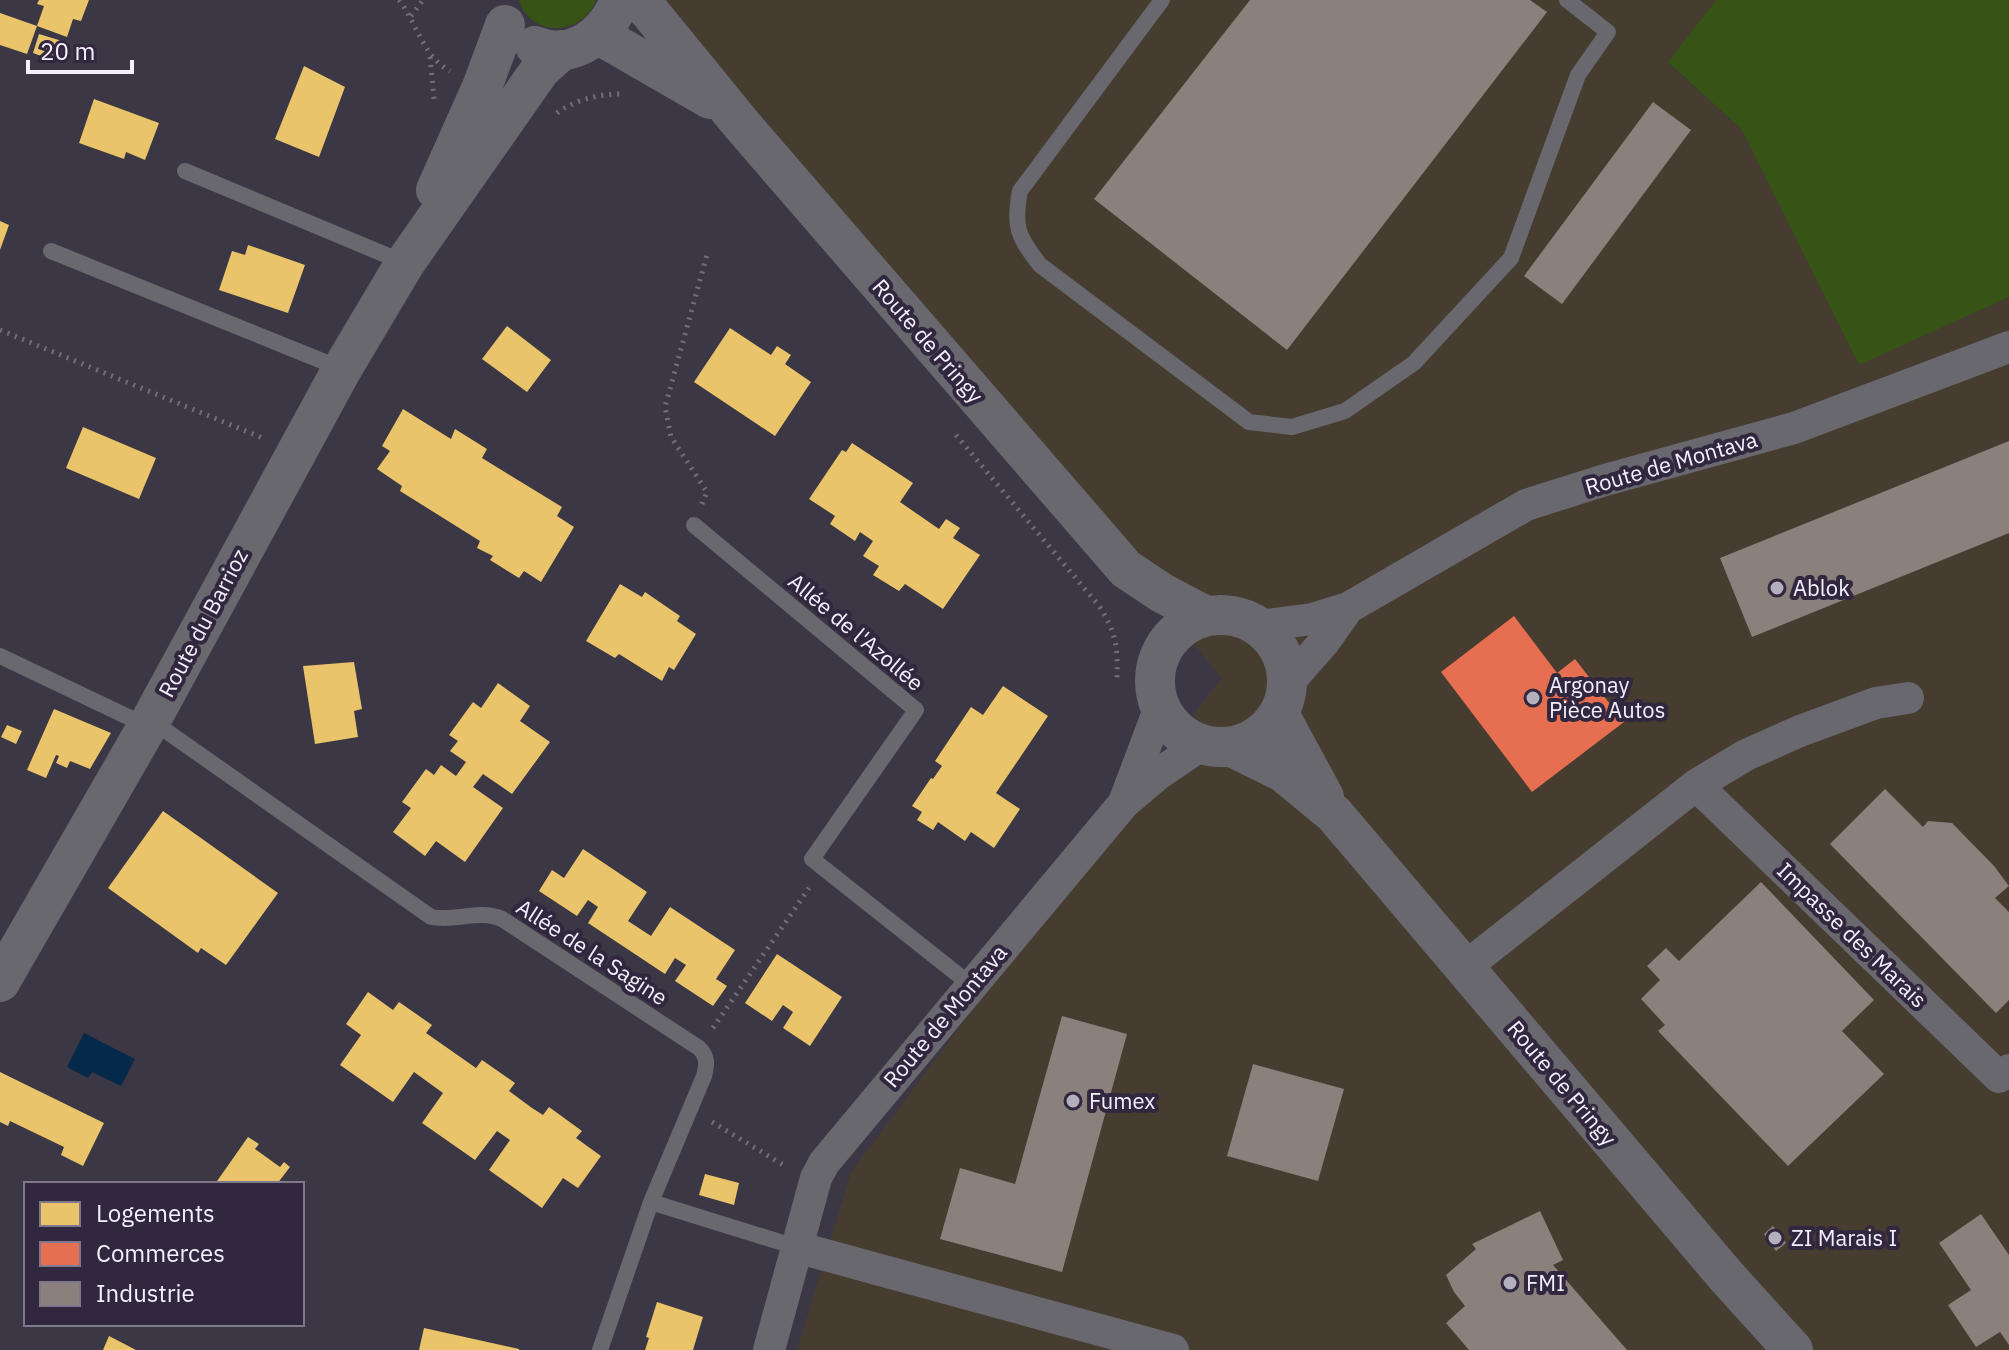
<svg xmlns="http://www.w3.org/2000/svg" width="2009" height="1350" viewBox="0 0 2009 1350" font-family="'IBM Plex Sans',sans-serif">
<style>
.industrial{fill:#463c30}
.green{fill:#375315}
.water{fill:#052949}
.homes{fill:#e9c46a}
.shops{fill:#e76f51}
.industry{fill:#8a817c}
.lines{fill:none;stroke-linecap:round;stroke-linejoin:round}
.path{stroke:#727077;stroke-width:5;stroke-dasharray:2 6;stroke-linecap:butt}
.service{stroke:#68686e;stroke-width:16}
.minor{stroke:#68686e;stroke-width:32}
.tertiary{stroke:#68686e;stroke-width:40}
.poi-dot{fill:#b4afbc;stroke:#31273f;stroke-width:3}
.labels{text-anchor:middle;stroke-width:8;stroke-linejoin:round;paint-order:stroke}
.street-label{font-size:22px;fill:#f5f0fd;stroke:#31273f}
.poi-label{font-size:22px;fill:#f5f0fd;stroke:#31273f;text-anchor:start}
</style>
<rect width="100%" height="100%" fill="#3c3744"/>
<path class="industrial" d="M658 0H1716L1668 63 1742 130 1859 364 2009 297V1350H797L851 1172 1221 678 896 274 757 111 660 5Z"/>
<path class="green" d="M519 0H596C583 36 531 39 519 0Z
M1716 0H2009V297L1859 365 1742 130 1668 62Z"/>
<path class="water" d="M84 1033 135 1059 121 1086 92 1072 88 1078 67 1067Z"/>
<path class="homes" d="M39 0H89L81 21 73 19 67 37 37 26 44 6 37 4Z
M0 13 37 26 27 54 0 45Z
M39 34 62 41 55 61 33 53Z
M304 66 345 87 319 157 275 139Z
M94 99 159 123 145 160 126 152 124 159 79 143Z
M0 221 9 225 0 250Z
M248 245 305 265 288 313 219 290 232 251 245 255Z
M507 326 551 360 527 392 482 359Z
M730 328 771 355 777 346 791 355 785 364 811 382 775 436 694 382Z
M403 409 451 439 455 429 487 449 482 458 562 507 557 516 574 527 541 582 524 571 519 578 490 560 493 556 477 548 480 541 400 491 402 486 377 469 390 451 382 446Z
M83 427 156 458 139 499 66 468Z
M852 443 913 483 900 502 939 529 946 519 960 528 953 538 980 555 943 609 905 584 899 591 873 575 879 566 863 556 873 541 860 532 855 541 830 524 835 516 809 499 842 450 846 452Z
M620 584 642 597 645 592 680 616 677 621 696 634 674 670 669 667 662 681 619 654 615 658 586 641Z
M354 662 362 709 354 711 358 737 315 744 303 666Z
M498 683 530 706 520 721 550 742 512 794 483 774 473 787 503 808 465 862 436 841 425 856 393 832 411 808 402 802 426 769 434 775 441 765 456 776 466 762 450 751 458 741 449 735 473 702 481 708Z
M1003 686 1048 716 996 793 1020 809 994 848 971 832 965 841 938 822 933 830 917 820 922 812 912 806 931 778 933 779 942 766 935 761 971 707 983 715Z
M54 709 111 733 90 769 70 761 67 768 56 763 59 756 56 755 46 778 27 770Z
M7 725 22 731 16 744 1 737Z
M163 811 278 893 226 965 201 948 198 953 108 888Z
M583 849 647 892 628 921 651 936 670 907 735 950 716 979 727 986 713 1006 675 981 686 965 675 958 665 974 588 923 598 907 588 900 577 916 539 891 552 870 564 878Z
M777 954 842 997 810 1046 783 1028 793 1012 783 1005 772 1021 745 1003Z
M368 992 393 1010 399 1002 432 1025 426 1033 476 1068 482 1060 515 1083 509 1091 532 1108 543 1115 549 1107 582 1131 576 1138 601 1156 578 1188 563 1178 542 1208 489 1170 510 1140 497 1131 475 1160 422 1123 443 1093 414 1072 393 1102 340 1065 361 1035 346 1024Z
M0 1072 104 1123 83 1166 61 1155 64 1147 10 1121 8 1126 0 1122Z
M248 1137 259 1144 255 1149 280 1167 284 1162 290 1167 277 1184H215Z
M705 1174 739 1183 734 1205 699 1195Z
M657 1302 703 1317 693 1350H645L649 1338 646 1337Z
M424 1328 519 1349V1350H419Z
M109 1336 136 1350H103Z"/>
<path class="shops" d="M1514 616 1557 673 1575 659 1624 722 1532 792 1441 672Z"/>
<path class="industry" d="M1250 0H1530L1547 12 1287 350 1094 199Z
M1653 102 1691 130 1562 304 1524 276Z
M2009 441V533L1752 637 1720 558Z
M1885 789 1923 827 1928 821 1952 823 1994 866 2009 886 1995 898 2009 912V1000L1996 1013 1830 844Z
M1761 882 1874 1000 1842 1031 1884 1074 1788 1166 1658 1031 1665 1025 1641 999 1660 980 1647 966 1666 948 1679 961Z
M1062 1016 1127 1034 1062 1272 940 1239 960 1168 1015 1184Z
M1253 1064 1344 1089 1318 1181 1227 1156Z
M1540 1211 1563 1260 1553 1265 1627 1350H1469L1446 1323 1465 1306 1454 1292 1446 1275 1476 1249 1472 1244Z
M1981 1214 2009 1255V1345L2000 1332 1976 1347 1948 1305 1971 1290 1939 1243Z
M1773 1226 1786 1243 1776 1251 1764 1234Z"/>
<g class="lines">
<path class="path" d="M399 0C417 23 423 57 450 71
M411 16 423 0
M430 57 434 99
M557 113C576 99 600 94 623 94
M0 330 265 439
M956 435 1099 606C1116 632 1118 646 1117 678
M702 504 707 492 671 437 665 407 708 251
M713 1028 809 888
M712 1122 785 1166"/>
<path class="service" d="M1162 0 1020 191C1013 227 1018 237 1040 265L1249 422 1292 427 1345 411 1414 363 1511 258 1578 75 1608 32 1567 0
M185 171 405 263
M51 251 342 369
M694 525 916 710 812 859 971 985
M0 656 147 726
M152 721 431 917C456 922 478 909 502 919L699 1048C708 1057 707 1064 704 1076L651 1202 796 1247
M600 1350 651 1202"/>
<path class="minor" d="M1260 626 1312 619 1348 608 1526 505 1605 480 1794 428 2009 347
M1288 683 1324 642 1348 608
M1696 785 1999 1077 2009 1070
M1125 800 1160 707
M1464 968 1696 785 1746 755 1800 731 1876 703 1908 698
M796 1247 1173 1350
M769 1350 816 1178 824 1163 1124 803 1157 775 1201 745"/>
<path class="tertiary" d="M640 0 742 125 1126 569 1162 593 1206 616
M599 35 710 99
M535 46C573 62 607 34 620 0
M436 190 482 87 505 25
M1155 681a66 66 0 1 1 132 0a66 66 0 1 1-132 0Z
M1279 714 1324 797
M1232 747 1283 772 1334 814 1726 1276 1793 1350
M0 982 151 720 342 369 405 263 540 70 562 50"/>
</g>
<g class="poi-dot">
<circle cx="1777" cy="588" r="8"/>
<circle cx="1533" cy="698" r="8"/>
<circle cx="1073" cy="1101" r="8"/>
<circle cx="1775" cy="1238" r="8"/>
<circle cx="1510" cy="1283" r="8"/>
</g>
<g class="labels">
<g class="street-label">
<text transform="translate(928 341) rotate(49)" y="8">Route de Pringy</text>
<text transform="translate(1671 463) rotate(-16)" y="8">Route de Montava</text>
<text transform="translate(203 623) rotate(-62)" y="8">Route du Barrioz</text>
<text transform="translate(856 632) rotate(40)" y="8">Allée de l'Azollée</text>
<text transform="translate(1852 935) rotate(44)" y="8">Impasse des Marais</text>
<text transform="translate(592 952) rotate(33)" y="8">Allée de la Sagine</text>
<text transform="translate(945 1016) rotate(-50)" y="8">Route de Montava</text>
<text transform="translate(1562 1083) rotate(50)" y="8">Route de Pringy</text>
</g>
<g class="poi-label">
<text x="1793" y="596">Ablok</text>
<text x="1549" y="693">Argonay<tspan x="1549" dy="25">Pièce Autos</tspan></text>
<text x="1089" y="1109">Fumex</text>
<text x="1791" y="1246">ZI Marais I</text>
<text x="1526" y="1291">FMI</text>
</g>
</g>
<rect x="24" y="1182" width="280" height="144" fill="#31273f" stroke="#7f778b" stroke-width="2"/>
<rect x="40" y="1202" width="40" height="24" fill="#e9c46a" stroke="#7f778b" stroke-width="2"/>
<text x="96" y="1222" font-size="24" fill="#f5f0fd">Logements</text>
<rect x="40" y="1242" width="40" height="24" fill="#e76f51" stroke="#7f778b" stroke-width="2"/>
<text x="96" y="1262" font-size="24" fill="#f5f0fd">Commerces</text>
<rect x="40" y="1282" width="40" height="24" fill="#8a817c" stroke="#7f778b" stroke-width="2"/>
<text x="96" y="1302" font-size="24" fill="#f5f0fd">Industrie</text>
<path d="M28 60v12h104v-12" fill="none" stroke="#f5f0fd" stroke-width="4"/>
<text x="40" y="60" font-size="24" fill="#f5f0fd" stroke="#31273f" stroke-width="6" paint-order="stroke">20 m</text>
</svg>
